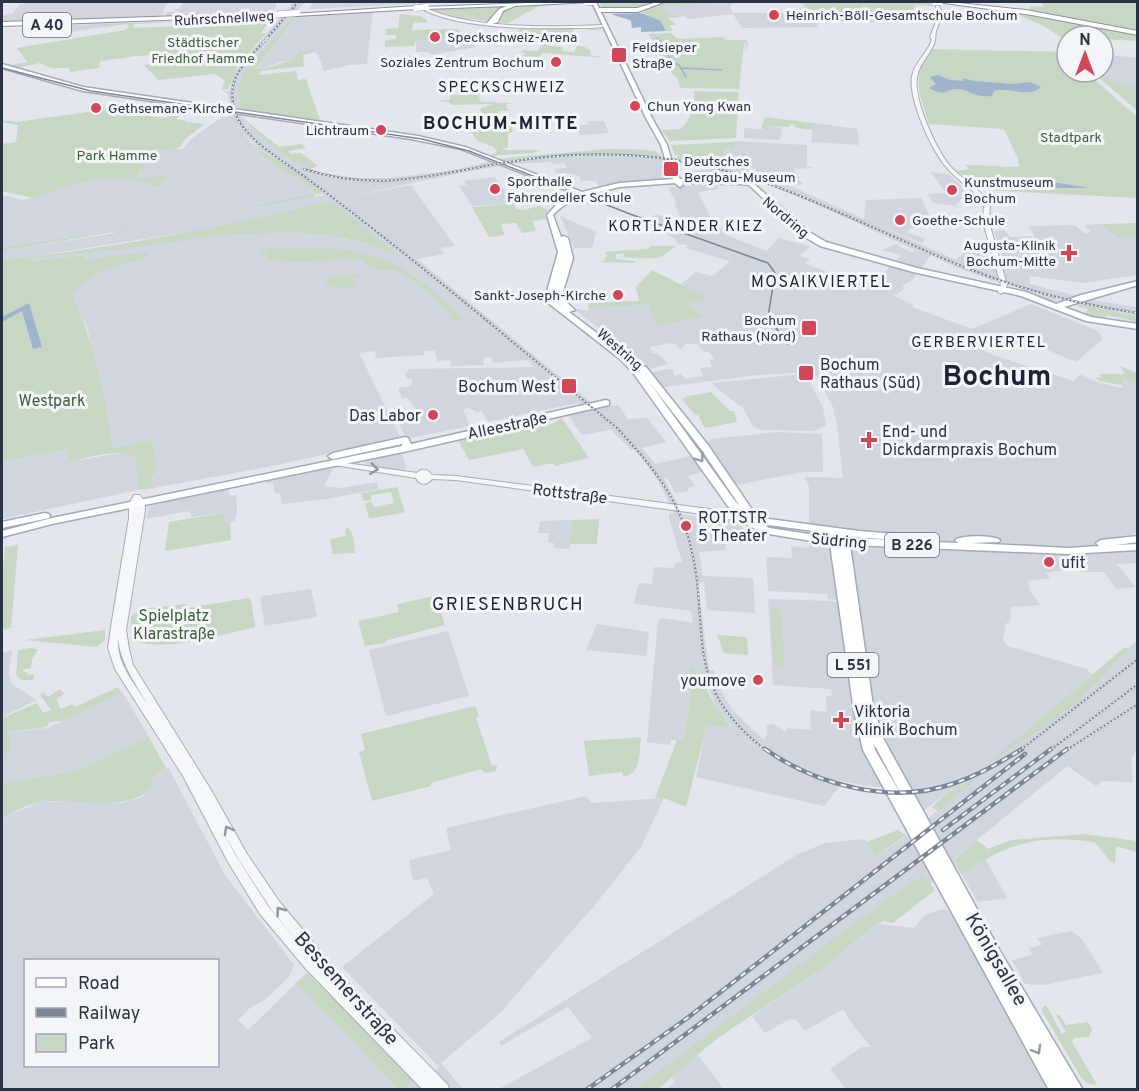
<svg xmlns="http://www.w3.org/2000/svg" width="1139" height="1091" viewBox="0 0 1139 1091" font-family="Overpass,sans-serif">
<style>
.built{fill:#d1d5de;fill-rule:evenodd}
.green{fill:#c8d6c4}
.water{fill:#9eb3cc}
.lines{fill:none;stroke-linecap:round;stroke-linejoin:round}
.stream{stroke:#9eb3cc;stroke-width:1.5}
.minor-casing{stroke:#a8adb7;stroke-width:2}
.major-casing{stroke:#a2aab8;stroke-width:3}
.highway-casing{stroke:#8a93a3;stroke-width:2}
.minor{fill:#f6f7fa;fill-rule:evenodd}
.major{fill:#fff;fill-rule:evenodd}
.highway{fill:#fff;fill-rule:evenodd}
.tram{stroke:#7c8596;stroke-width:1.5}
.rail-far1-casing{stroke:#7c8596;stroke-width:2}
.rail-casing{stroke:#7c8596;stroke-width:4.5}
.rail-far1{stroke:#f3f5f9;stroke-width:1.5;stroke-dasharray:2;stroke-linecap:butt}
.rail{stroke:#f3f5f9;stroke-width:2;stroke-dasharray:6;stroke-linecap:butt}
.highway-bridge-casing{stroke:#8a93a3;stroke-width:7;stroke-linecap:butt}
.highway-bridge{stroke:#fff;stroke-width:6}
.oneway{stroke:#9499a2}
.oneway2{stroke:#9095a0}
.poi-dot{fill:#d34657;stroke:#f3f5f9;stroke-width:2}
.labels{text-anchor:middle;stroke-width:6;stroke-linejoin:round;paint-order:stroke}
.far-poi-label{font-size:14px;fill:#2a3345;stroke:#f3f5f9;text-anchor:start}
.far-street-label{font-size:14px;fill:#2a3345;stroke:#f3f5f9}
.far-park-label{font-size:14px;fill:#3e6137;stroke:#f3f5f9}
.shield{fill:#f3f5f9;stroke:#666d7b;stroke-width:1.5}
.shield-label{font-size:15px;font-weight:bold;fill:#2a3345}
.far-neighbourhood-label{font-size:15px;letter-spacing:1.5px;fill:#1c2436;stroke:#f3f5f9}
.far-quarter-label{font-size:16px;letter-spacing:1.5px;fill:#1c2436;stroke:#f3f5f9}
.poi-label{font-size:16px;fill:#2a3345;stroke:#f3f5f9;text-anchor:start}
.park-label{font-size:16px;fill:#3e6137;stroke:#f3f5f9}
.street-label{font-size:16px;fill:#2a3345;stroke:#f3f5f9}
.far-district-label{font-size:18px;font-weight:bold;letter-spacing:1.5px;fill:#1c2436;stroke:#f3f5f9}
.neighbourhood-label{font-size:18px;letter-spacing:1.5px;fill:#1c2436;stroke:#f3f5f9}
.near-street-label{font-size:20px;fill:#2a3345;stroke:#f3f5f9}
.town-label{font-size:28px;font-weight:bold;fill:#1c2436;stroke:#f3f5f9}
</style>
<rect width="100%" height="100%" fill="#e3e6ec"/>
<path class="built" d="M30 2H167L161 17 2 22V15L12 14 19 5Z
M183 2H277L274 11 266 12 164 17 167 12H180L173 10 180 8Z
M293 2H305L259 58 250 64 241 78 238 88 241 111 246 124 260 136 299 164 322 173 357 178H387L448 171 506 158 608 149H635L656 151 662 157 712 164 757 174 793 187 864 219 866 200 921 198 935 228 918 226 907 230 909 231 906 232 926 239 922 243 873 223 956 260 970 248 967 243 991 244 1001 264H1004L994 231 1004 230 1010 237 1035 236 1028 226 1075 225 1084 233H1089L1090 231 1084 225 1101 224 1114 237H1137V275L1083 283 1029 276 1030 284 1093 300 1137 307V316L1054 297 1060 301H1050L1036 295 1042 294 994 281 953 266 931 255 913 279 902 286 905 288 894 296 914 305 912 307 972 329 1031 304 1096 330 1102 336 1103 339 1076 362 1014 336 1010 338 1014 340 1006 344 991 339 978 348 999 357 1074 381 1080 374 1097 382 1118 387 1122 388V379L1137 384 1138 533 1131 534 1137 539V563L1117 564 1135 587 1116 589 1104 572H1080L1078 568 1046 573 1050 578 1028 581 1030 591 1040 605 1011 607 1010 623H1006L1003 640 1008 646 1087 669 1092 674 1009 750 1082 697 1137 640 1138 747 1131 760 1133 782 1102 781 1096 786 1067 766 954 859 958 864 697 1054 724 1089H667L675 1082 671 1076 655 1089H499L592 1038 568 1007 501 1046 499 1042 798 854 825 843 865 839 877 856 907 835 982 775 962 784 953 793 950 790 921 813 907 788 875 787 839 781V787L824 806 696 777 707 724 728 728 731 726 717 709 704 677H697L694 667 689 668 691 690 684 740H671L670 745 647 742 658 620 663 618 693 623 691 611 635 604 634 602 639 583 652 584 654 567 674 568 675 563 682 562 669 518V513H674L656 477 635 449 631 450 611 430 582 435 568 415 588 410 578 403 488 422 482 411 477 412 469 408 463 409 470 426 410 438 405 435 395 416 417 411 408 398 402 399 398 388 411 386 412 379H406L405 374 409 369 534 367 528 360 493 363 492 357H487L483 360 484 365 451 366V360L437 361 435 351H423L424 355 376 358 375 351 359 353 400 436 392 440 267 467 154 488 152 476 158 474 152 440 113 448 108 416 88 331 72 293 101 272 147 258 84 261 85 255 2 264V251L114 233 113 230 2 250V195L24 200 67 186 97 180H136L158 187 169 176 138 179 144 158 151 156 158 149H183L191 139 209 126 223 117 228 118 224 113H231L230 108H228L230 104 228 94 224 91H230L232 75ZM235 125 260 149 313 184 325 195 203 217 318 194 296 175 261 157 262 154ZM664 160 711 169 689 171V175L694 174 697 180 729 178 748 180 752 178 759 180 812 202 915 250 913 252 908 251 896 244 882 250 900 255 899 257 886 271 864 285 805 264 810 259 800 256 810 246 779 238 767 251 726 235 711 218 698 192 719 189 715 184 667 187 676 201 674 202 682 221H676L657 214 638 224 666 234 675 239 678 244 688 245 685 248 730 261 713 276 696 272 681 284 702 295 706 300 689 304 701 314 656 325 649 305 588 308 589 311 574 309 623 347 647 370 668 364 658 353H653L650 347 670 343 678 345 677 347 681 349 686 344H697L703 351 709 352 714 359 710 360 712 367 700 368 703 376 685 379 681 374 675 376 672 369H668L649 373 664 387 759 375 809 372 818 378 835 411 833 412 836 418 843 478 804 477 809 487V548L791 546 792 558 766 557 768 591 827 594 828 599 848 600 861 691 850 690 840 604 833 601 768 599 773 685 831 689 832 696H826L827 712 810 710 811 730 787 728 786 732 773 724 767 725V733L764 740 734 712 721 691 714 670H709L698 583 704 582 707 610 755 613 753 578 703 576 699 552 725 550 726 541 755 542V536L747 534 738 521 683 515 664 478H667L675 493 689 491 688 488 695 486 688 476 702 472 691 456 655 464 642 448 666 442 647 418 628 419 618 405 598 408 417 259 444 254 440 248 455 246 411 185 342 198 460 173 512 164 552 162 553 164 565 163 567 168 555 169 556 174 567 173 579 176 581 181H596L599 187 668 181 665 174 666 172 665 164 662 162ZM332 201 398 255 378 247 335 237 298 233 257 232 29 257 233 225Z
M313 2H429L413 4 309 9Z
M728 3 733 13H813L819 27 742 28 733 14 690 19 683 16 681 17 672 18 676 17 667 14 662 7Z
M373 11 367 64 349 65 324 71 319 57 313 50 300 51 294 60 280 62 261 70H256L298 15Z
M264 18 261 23 188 27 192 21Z
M102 24 103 27 65 33 62 29 37 33 42 26Z
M416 39H469L476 47 430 55 429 52H416Z
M1103 54 1137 58V110L1093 72H1103Z
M150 101 167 107 158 112 144 110 113 116 110 108 142 106Z
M588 121H604L609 133 580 135 574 126 589 124Z
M814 123 858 129 859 145 811 142Z
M768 126 782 128 780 140 744 138V128L767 130Z
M733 141 807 145V166L813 168 794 169 800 178H797L803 184 795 186 780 177 757 173 755 168 731 165 723 154 724 148 734 149Z
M931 172 950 175 968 192 955 206 933 203 928 194 946 193Z
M495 177 503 189 525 199 514 203 472 206 459 186 467 185 464 181Z
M560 216 596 232 592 248H574Z
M805 374 823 407 826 425 815 431 761 430 753 426 742 406 738 405 711 383Z
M777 432 822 434 823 472H802L737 485 706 444 711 439Z
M68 449 69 462 113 454H129L135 458 138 490 2 519V462Z
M401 452 407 469 402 471 366 467 365 460Z
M328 468 333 469 324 486 340 488 377 482 379 489 327 499 282 504 280 493 275 494 273 483 266 484 267 480Z
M228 489 230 496 236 495 237 511 235 522 224 523 222 513 192 517 189 511 146 519 149 508 153 505Z
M572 520 570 549 554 548V543H548L549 533H538L540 521Z
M311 589 317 617 265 626 260 599 262 596Z
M597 624 649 632 646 656 586 650Z
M448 631 469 696 386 716 369 650Z
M12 651 9 673 12 684 37 700 2 717V652Z
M123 693 149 737 74 771 2 784V756L12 749 8 732 48 728Z
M168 767 225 875 294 965 289 977 267 998 250 1008 238 1020 248 1030 296 983 398 1089H2V818L40 802 72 801 122 803 142 797 151 788V779ZM26 960H218V1066H26Z
M586 796 592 803 664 798 641 847 594 906 499 1014 441 1063 463 1089H405L416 1078 421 1083 439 1067 342 967 434 894 427 878 413 881 409 860 451 850 446 828Z
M985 858 1007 898 978 902 962 875Z
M944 909 955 914 1044 1077 1045 1089H846L830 1069 862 1047H871L850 1021 843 1009 805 1031 796 1020 790 1019 765 1033 752 1016 825 967 860 937 880 924 914 928 926 914Z
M1071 931 1082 939 1103 973 1043 985 1025 984 1012 960 1032 955 1029 948 1042 945 1037 938Z"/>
<path class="green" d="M599 2H784L732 3 730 7 727 3H722L663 7 667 14 678 17 668 18 676 25H670L672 31H666L660 20 640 13 646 11 643 9H603Z
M799 2H922L934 3 933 6 916 5 905 23 819 21 807 7 806 10 801 8 807 7Z
M1042 2 1137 3V31L1028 10 1031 6 1043 7Z
M586 3 539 6 508 23 462 18 427 8Z
M1015 12 1137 35V41L1103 39V36H1067L1065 40 1044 26 1013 13Z
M400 14 421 16 427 20V23L414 22 412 30 457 29 469 39H416L414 46 385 47V40L396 39V35H386V29L398 28Z
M298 15 256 69C268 71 282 61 294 60L299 51 313 50 315 52 303 55 304 66 262 71 258 75 296 71 298 80 306 79 320 120 241 111 238 88 243 73 293 16Z
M272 17 261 33H266L237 67 228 89 221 90 225 81 215 74 158 80 144 65 150 64V60L156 55C137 55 118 59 100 61L99 68 70 72 69 68H51L40 63 15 68 7 66 27 62 17 48 125 30 129 27 127 24 103 27 102 24 238 19 134 24 133 28 261 23 264 18Z
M507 27H593L603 30 574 29 569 37 518 33 520 28Z
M671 33 678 39 723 37 726 40H746L748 42 745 54 746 41 744 45 739 89 681 88 677 78 671 72 672 71 667 69 649 34Z
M544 41 550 42 549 46 563 47 561 51 574 52 577 46 585 47 591 51 590 55 606 58 543 53 538 57 523 56 525 53H521L523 50 538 51Z
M932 49 1067 52V72H1086L1137 117V198L983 190 957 171 969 169 965 165 1019 167 1018 159 1004 129 929 124C919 91 910 80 932 49Z
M1103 77 1129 87 1137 86V110L1099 78Z
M694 91 739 92 736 138 670 141 661 130 681 129C692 116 696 107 694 91Z
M478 94 481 102 517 103 506 104 508 111H498L501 120H510L513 131 508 134V147L502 150H541L533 153 490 156 497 152 494 147 478 141 471 132 475 122 467 116 483 114 480 109 492 104 451 105 449 102 435 101 450 100V95Z
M110 109 113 115 139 113 138 115 166 118 174 114 181 115 176 119 187 121 186 122 205 124 185 139 179 148H174L178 149 177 151 158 149 151 156 144 158 141 164 144 165 147 169 140 170 138 179 170 175 158 187 136 180H97L67 186 33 198 2 191V144L16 142 18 125 2 122V120L16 122Z
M233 116C246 156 301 165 325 194H318L312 189 315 187 311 188 296 176H292L261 156 262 154 240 131 233 120 230 119Z
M765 117 814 123 813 130 796 128 795 125 790 124 789 127 768 126V130L761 129Z
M244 119 279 147 302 144 306 148 289 151 290 154 301 153 318 166C315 167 312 169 309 168 297 167 250 130 244 119Z
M734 142V149L724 148 723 154 732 155 731 165 748 168 749 172 675 158 680 156 675 155 671 145Z
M616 149 633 152 653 151 662 156 588 154 533 157 485 164 488 162 483 160 490 162 515 157Z
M314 194 315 197 2 251V248L187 219Z
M332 201 401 257C319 219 231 234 144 246 106 251 68 254 30 258L29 261 85 255 84 260 148 252 147 258 101 272 72 293C94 343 105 394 113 448L152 440 158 473 152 476 154 488 138 490 135 458C116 447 89 458 69 462L68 449 2 462V260C113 248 223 227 332 201Z
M514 203 516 209 524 210 539 206 548 210 545 215 547 219 532 221 536 231 522 233 516 223 501 224 505 235 489 237 472 207Z
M1137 223V237H1115L1101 224Z
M651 246H675C671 249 665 255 660 257 655 259 629 258 623 257L624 253 616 254V259L634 261 635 263 598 262 604 261 607 255 605 252 647 249Z
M292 247C374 246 407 263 464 319L441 322 453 318C444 306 413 277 399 272 382 267 380 276 364 263V259L299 262 267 260 268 254 261 253V249Z
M652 270 702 295 707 300 689 304 702 315 701 317 656 326 649 305 588 308 589 303 639 301 636 287Z
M363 275 353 279 356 285C346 291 336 288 325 285L330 276Z
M1081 304 1135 316 1137 325 1135 324 1134 321 1106 315 1105 320 1085 314 1088 309 1077 306Z
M1120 366 1137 373V384L1123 379 1122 385 1099 381 1095 377 1102 378 1099 374H1125Z
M711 392 730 411H734L737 422 705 428 698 415H695L682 399 688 396Z
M562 418 589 458 555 466 553 463 533 467 523 449 469 460 458 440 504 431 506 434 522 431 524 426 532 424 536 427 552 424Z
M397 487 405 512 369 519 365 503 371 502 374 507 394 503 391 492 371 495V500L364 501 361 493Z
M223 513 224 523 230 522 231 540 165 551 169 522Z
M599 519 597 544H570L572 520Z
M349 528 353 536 355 553 333 554 330 539 346 536 345 529Z
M18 545 11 628 2 630V583L5 547Z
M435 596 445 625 388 640 384 643 365 646 358 621 399 612 397 604Z
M249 598 251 600 255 626 253 628C215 635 169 653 131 640V616L142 609 187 604V608Z
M770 607H780L785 667 774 666Z
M105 630V640L97 647 25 640Z
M717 635 747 637 748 655 724 653Z
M1125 647 1129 649 1082 697 1047 725 987 764Z
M30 648 38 649 32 660 31 668 24 669 23 672H28L27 675 34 674 33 680H21L16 675 18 650Z
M689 667H694L697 677H704C707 696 719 712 731 727L728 728 707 725 686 807 664 798H655L677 740H684L691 690Z
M118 687 122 693 63 721 49 722 47 727 8 732 12 749 2 756V718L37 703 43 713 51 710 40 695 43 692 48 697 60 689 64 694 56 699 61 709 72 704 75 707Z
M475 706 479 716 476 718 492 766 497 765 496 771 485 773 481 769 431 783V786L372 801 359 752 365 750 361 734Z
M149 737 166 768 151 779V788C126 814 75 797 41 802 28 804 14 812 2 818V784L74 771Z
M641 737C639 753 642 774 623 777L622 772 589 776 584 741Z
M982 775 938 811 932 807 950 790 954 792 961 785Z
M898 830 906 835 876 856 867 842Z
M1083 834 1137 841V852L1116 846 1115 864 1109 860 1095 842C1039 834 1008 842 962 875L956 866 959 864 954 860 977 840 988 849 1011 840Z
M923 875 935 890 893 923 883 921 860 937 825 967 717 1038 658 1089H636L850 926Z
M307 973 416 1078 405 1089H398L296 983Z
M1046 1005 1062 1034 1066 1032 1056 1015 1059 1014 1066 1025 1088 1022 1092 1029 1089 1037 1074 1038 1072 1042 1097 1085 1089 1084 1082 1079 1042 1011 1043 1007Z"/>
<path class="water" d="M640 13 660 20 666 31 641 32V27L632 28 631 21C626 18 618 17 611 14Z
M938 75 950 80 964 81 963 78 974 81 1011 84 1030 82 1041 87C1027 99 1009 86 994 91L992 96C973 98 971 90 958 89 945 88 947 98 929 88L936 84 930 77Z
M1000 180 1058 183 1090 188H996L984 181Z
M29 303 42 347 33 349 22 311 2 322V317Z"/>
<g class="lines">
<path class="stream" d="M656 38 669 49 668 55 673 63 679 65 686 77
M681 68 721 70"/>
<defs>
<path id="minor" d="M413 2H417C422 5 427 9 433 11 480 29 553 27 604 25L606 26C595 29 581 28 570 28 529 29 465 28 428 12 423 10 418 6 413 2Z
M934 2H937L943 14C941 20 938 25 936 31 935 35 936 40 934 44 929 56 919 64 917 77 913 99 936 149 950 166 962 180 979 188 990 204L989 222 1007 285 1004 292 1001 294 998 292 1001 285 983 222 984 204C975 190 959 182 948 169 932 152 908 99 912 76 915 62 927 53 932 40L930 37 939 14Z
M331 461 417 473C421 468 428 469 432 475L456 476 709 509 746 517 750 520 746 523 709 515 456 480 432 479C427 486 419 485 416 478L334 465 330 463Z
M134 495H140L145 502V510L126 630 129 649 133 665 211 790 247 854 279 901 339 974 448 1085 449 1090H423L306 969 260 914 228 862 183 776 115 669 108 648 111 627 129 518V504ZM118 639C121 665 137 686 150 708 137 687 116 664 118 639ZM223 832 239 860 271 909 301 946 268 906 236 856Z"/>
<path id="major" d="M592 2H596L652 118 667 145 674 169 680 179 724 178 753 183 809 232 826 242 917 268 1026 292 1056 304 1081 295 1138 281V285L1064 307 1091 317 1138 324V329L1086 321 1021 296 913 272 820 246 803 236 749 185 741 184 682 183 683 185 680 187 675 183 619 187 588 195V197C576 197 562 205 553 215L561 237 564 236 568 238 573 258 562 295 564 300 575 310 569 312 626 355 639 369 643 366 646 367 708 445 751 508 760 516 769 519 859 531 908 535 913 538 910 541 958 543 955 540C962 535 993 535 1000 540L999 542 971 543 1068 548 1099 546 1096 543 1101 540 1138 536V542L1116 545 1138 544V550L1068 554 850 545 873 706 883 738 1000 951 1083 1090H1049L863 750 854 711 830 544 763 533 742 522 727 505 634 374 620 359 547 302 546 295 558 252 547 215 557 204 576 194 461 149 411 139 83 91 2 68V64L83 87 418 136 465 147 582 192 619 183 673 179 668 169 661 145 646 118ZM565 255 554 295 558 303 565 309 555 301 554 295ZM647 379 701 449 740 506 735 501ZM759 522 768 525 829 533V537L769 528ZM848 536 891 540 849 538ZM874 744 906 803 875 750Z
M606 400 609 401V405L408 451 52 524 2 537V531L52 518 402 446V444L333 459 330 458 328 456 333 453 405 437 408 438 411 444Z
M45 513 49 514 50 516 49 518 2 528V522Z"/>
<path id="highway" d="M552 2H590L515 6 503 11 498 22 490 25 487 23 499 9 507 6 426 9 423 7Z
M657 2H664L638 12H598L595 10 598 8H637Z
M937 2H949L1026 10 1138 31V35L1026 14Z
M416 6 418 9 296 16 293 14Z
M269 13 271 16 2 26V22Z"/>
</defs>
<use href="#minor" class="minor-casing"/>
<use href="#major" class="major-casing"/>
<use href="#highway" class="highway-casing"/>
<use href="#minor" class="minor"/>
<use href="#major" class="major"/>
<use href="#highway" class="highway"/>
<path class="tram" d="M2 68 91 91 422 139 469 151 630 214 768 263 775 273 768 317 788 344"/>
<defs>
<path id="rail-far1" d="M267 38C246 62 224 78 235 112 243 139 285 162 308 179 414 258 514 344 617 428 646 459 674 492 687 533 715 623 675 683 767 751
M262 44 298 2
M304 169C383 195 444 171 522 160 572 153 626 153 676 160 778 176 865 227 959 265 1017 289 1077 304 1138 313
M1019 751 1138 659
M1049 751 1138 684
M1065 751 1138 704"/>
<path id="rail" d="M765 749C816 785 891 805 952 784 977 776 999 763 1022 749
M943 830 1051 749
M586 1090 686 1019 1025 754
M611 1090 1067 749"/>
</defs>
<use href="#rail-far1" class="rail-far1-casing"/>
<use href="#rail" class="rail-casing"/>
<use href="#rail-far1" class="rail-far1"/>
<use href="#rail" class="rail"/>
<defs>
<path id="highway-bridge" d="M587 2H592
M935 2H940
M416 8 426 7
M269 15 297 13"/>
</defs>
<use href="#highway-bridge" class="highway-bridge-casing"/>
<use href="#highway-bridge" class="highway-bridge"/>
</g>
<defs><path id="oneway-chevron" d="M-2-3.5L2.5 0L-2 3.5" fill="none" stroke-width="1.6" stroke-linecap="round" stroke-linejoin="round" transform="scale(1.5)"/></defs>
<g class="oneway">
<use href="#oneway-chevron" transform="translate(700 458) rotate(54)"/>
<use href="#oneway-chevron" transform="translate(1037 1050) rotate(60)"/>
</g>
<g class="oneway2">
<use href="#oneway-chevron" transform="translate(374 469) rotate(8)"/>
<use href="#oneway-chevron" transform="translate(228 830) rotate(-119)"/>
<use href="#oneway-chevron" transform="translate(280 911) rotate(-127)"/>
</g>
<g class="poi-dot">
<circle cx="774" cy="15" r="6"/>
<circle cx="435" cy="37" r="6"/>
<rect x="611" y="47" width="16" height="16" rx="3"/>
<circle cx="556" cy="62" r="6"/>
<circle cx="635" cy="106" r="6"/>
<circle cx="96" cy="108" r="6"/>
<circle cx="381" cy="130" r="6"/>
<rect x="663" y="161" width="16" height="16" rx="3"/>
<circle cx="495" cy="189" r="6"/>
<circle cx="952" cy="190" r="6"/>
<circle cx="900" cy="220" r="6"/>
<path d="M1066 244h6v6h6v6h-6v6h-6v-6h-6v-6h6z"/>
<circle cx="618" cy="295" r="6"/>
<rect x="801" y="320" width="16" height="16" rx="3"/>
<rect x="798" y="365" width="16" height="16" rx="3"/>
<rect x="561" y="378" width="16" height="16" rx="3"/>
<circle cx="433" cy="415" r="6"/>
<path d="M866 431h6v6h6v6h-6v6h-6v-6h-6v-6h6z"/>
<circle cx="686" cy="526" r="6"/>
<circle cx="1049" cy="562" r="6"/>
<circle cx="758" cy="680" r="6"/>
<path d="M838 711h6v6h6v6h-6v6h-6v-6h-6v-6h6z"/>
</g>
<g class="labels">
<g class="far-poi-label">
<text x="786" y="20">Heinrich-Böll-Gesamtschule Bochum</text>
<text x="447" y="42">Speckschweiz-Arena</text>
<text x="632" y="52">Feldsieper<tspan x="632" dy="16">Straße</tspan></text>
<text x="544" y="67" text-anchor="end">Soziales Zentrum Bochum</text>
<text x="647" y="111">Chun Yong Kwan</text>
<text x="108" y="113">Gethsemane-Kirche</text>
<text x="369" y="135" text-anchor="end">Lichtraum</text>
<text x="684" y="166">Deutsches<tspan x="684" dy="16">Bergbau-Museum</tspan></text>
<text x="507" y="186">Sporthalle<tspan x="507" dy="16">Fahrendeller Schule</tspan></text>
<text x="964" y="187">Kunstmuseum<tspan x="964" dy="16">Bochum</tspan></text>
<text x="912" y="225">Goethe-Schule</text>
<text x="1056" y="250" text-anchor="end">Augusta-Klinik<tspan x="1056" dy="16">Bochum-Mitte</tspan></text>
<text x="606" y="300" text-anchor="end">Sankt-Joseph-Kirche</text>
<text x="796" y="325" text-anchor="end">Bochum<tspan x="796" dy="16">Rathaus (Nord)</tspan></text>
</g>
<g class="far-street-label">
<text transform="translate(224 18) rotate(-3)" y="5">Ruhrschnellweg</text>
<text transform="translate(786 217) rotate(40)" y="5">Nordring</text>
<text transform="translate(620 349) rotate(41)" y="5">Westring</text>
</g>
<g class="far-park-label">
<text x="203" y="47">Städtischer<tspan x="203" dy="16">Friedhof Hamme</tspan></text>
<text x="1071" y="142">Stadtpark</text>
<text x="117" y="160">Park Hamme</text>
</g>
<g class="shield">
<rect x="23" y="13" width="48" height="24" rx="4.5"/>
<rect x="885" y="533" width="54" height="24" rx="4.5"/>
<rect x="827.5" y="653" width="51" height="24" rx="4.5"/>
</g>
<g class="shield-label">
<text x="47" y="30">A 40</text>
<text x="912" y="550">B 226</text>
<text x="853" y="670">L 551</text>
</g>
<g class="far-neighbourhood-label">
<text x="502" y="92">SPECKSCHWEIZ</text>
<text x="686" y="231">KORTLÄNDER KIEZ</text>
<text x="979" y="347">GERBERVIERTEL</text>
</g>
<g class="far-quarter-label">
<text x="821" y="287">MOSAIKVIERTEL</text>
</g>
<g class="poi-label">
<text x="820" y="370">Bochum<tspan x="820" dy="18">Rathaus (Süd)</tspan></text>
<text x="556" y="392" text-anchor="end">Bochum West</text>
<text x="421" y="421" text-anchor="end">Das Labor</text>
<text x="882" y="437">End- und<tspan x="882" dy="18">Dickdarmpraxis Bochum</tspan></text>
<text x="698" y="523">ROTTSTR<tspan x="698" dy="18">5 Theater</tspan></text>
<text x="1061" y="568">ufit</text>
<text x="746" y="686" text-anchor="end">youmove</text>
<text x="854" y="717">Viktoria<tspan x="854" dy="18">Klinik Bochum</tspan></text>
</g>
<g class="park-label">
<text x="52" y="406">Westpark</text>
<text x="174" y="621">Spielplatz<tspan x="174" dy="18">Klarastraße</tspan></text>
</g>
<g class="street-label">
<text transform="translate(507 425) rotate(-12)" y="6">Alleestraße</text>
<text transform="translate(570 493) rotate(7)" y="6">Rottstraße</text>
<text transform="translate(839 540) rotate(5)" y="6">Südring</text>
</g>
<g class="far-district-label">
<text x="501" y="129">BOCHUM-MITTE</text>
</g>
<g class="neighbourhood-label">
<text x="508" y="610">GRIESENBRUCH</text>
</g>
<g class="near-street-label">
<text transform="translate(997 959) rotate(60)" y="7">Königsallee</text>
<text transform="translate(347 988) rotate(48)" y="7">Bessemerstraße</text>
</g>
<g class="town-label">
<text x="997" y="385">Bochum</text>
</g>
</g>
<rect width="1139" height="1091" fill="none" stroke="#2a3345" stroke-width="6"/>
<rect x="24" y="959" width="195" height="108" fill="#f3f5f9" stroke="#a3a7b1" stroke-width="1.5"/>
<rect x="36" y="978" width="30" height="9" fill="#ffffff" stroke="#a3a7b1" stroke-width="1.5"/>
<text x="78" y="989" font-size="18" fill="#2a3345">Road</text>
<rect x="36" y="1008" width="30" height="9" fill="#7c8596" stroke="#a3a7b1" stroke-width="1.5"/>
<text x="78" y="1019" font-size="18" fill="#2a3345">Railway</text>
<rect x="36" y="1034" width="30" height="18" fill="#c8d6c4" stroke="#a3a7b1" stroke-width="1.5"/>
<text x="78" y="1049" font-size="18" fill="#2a3345">Park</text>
<g transform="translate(1085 54)"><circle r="28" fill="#f3f5f9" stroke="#a3a7b1" stroke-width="1.5"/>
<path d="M0-4.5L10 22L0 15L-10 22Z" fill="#d34657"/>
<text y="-9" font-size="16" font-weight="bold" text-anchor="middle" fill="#2a3345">N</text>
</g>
</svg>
